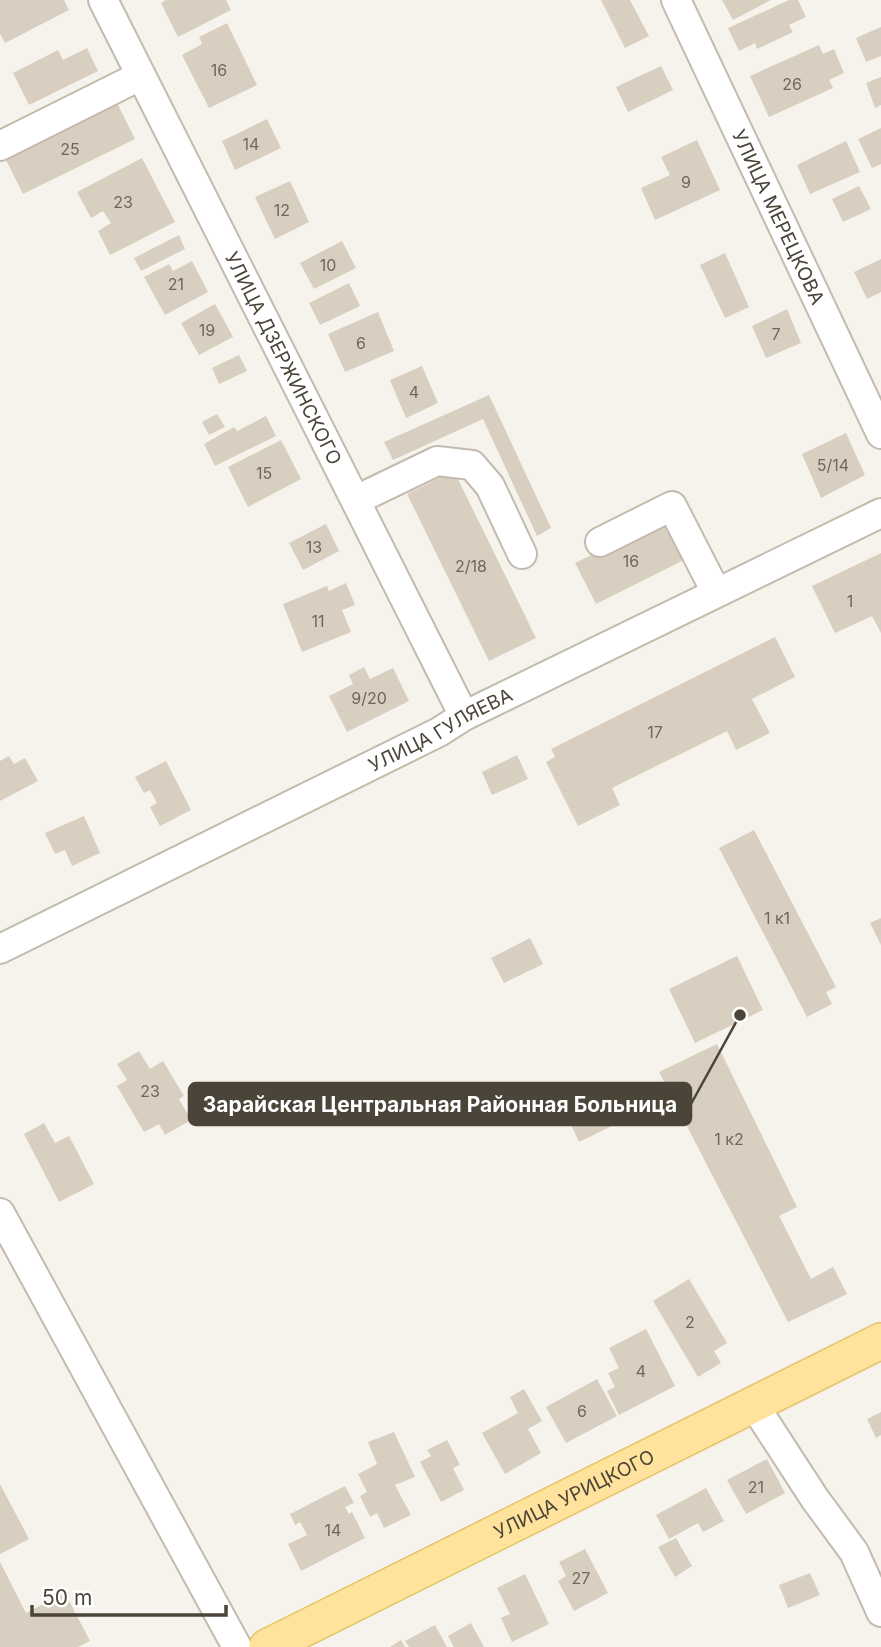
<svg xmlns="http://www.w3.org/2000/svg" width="881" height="1647" viewBox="0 0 881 1647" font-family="Inter,sans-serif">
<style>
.building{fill:#d8cfc1}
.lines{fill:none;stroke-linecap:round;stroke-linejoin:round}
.minor-casing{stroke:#c2bbae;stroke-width:32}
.major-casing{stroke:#e6c16a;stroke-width:38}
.minor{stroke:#fff;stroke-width:28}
.major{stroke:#ffe39c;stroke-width:35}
.labels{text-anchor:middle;stroke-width:6;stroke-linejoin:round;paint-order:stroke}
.number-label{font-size:16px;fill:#6e675b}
.street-label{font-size:19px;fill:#4b4439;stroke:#fff}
.leader{fill:none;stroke:#4b4439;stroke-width:2.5}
.callout-dot{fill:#4b4439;stroke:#fff;stroke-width:2.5}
.callout{fill:#4b4439;stroke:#4b4439;stroke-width:2.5}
.callout-label{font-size:21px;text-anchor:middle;font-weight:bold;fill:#fff}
</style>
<rect width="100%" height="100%" fill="#f6f3ec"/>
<path class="building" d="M0 0H64L69 10 5 43 0 34Z
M166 0H226L231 10 178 37 161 3Z
M601 0H630L649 36 625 48Z
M722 0H771L733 20Z
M789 0H798L806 17 789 25 793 32 757 49 755 43 739 51 728 28Z
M227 23 257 85 209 108 182 55 202 44 199 37Z
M881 27V56L866 62 856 38Z
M819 45 823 54 834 49 844 73 829 80 833 88 769 117 750 76Z
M87 48 98 71 29 105 13 73 58 50 63 60Z
M661 66 673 90 628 112 616 87Z
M881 77V105L875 108 866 83Z
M117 103 135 139 23 194 5 158Z
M267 119 281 148 235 170 222 141Z
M881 128V164L872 168 858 139Z
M697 140 720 190 655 220 641 188 670 175 661 157Z
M846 141 860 172 810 194 797 165Z
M142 158 175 222 110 255 98 231 111 223 103 211 91 218 77 192Z
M290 181 309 222 275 239 255 197Z
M859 186 871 209 843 222 832 199Z
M179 235 185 249 141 271 134 258Z
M342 241 356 268 314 289 300 263Z
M725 253 749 307 725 318 700 265Z
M881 259V292L867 299 854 272Z
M192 261 208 292 165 315 144 277 169 264 173 271Z
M349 283 360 306 320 325 309 303Z
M215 304 233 337 199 355 181 323Z
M787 309 801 343 766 358 752 326Z
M378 312 394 351 345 372 328 334Z
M239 355 247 371 219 384 212 368Z
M422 366 438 403 406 418 390 380Z
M489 395 551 528 537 536 483 419 393 460 384 442Z
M217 414 225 427 209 435 202 422Z
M266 416 276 436 215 466 204 444 234 427 237 431Z
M846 433 865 475 821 498 802 454Z
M281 440 301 479 248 507 228 467Z
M454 471 536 638 489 661 407 494Z
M666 518 686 559 596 604 575 563Z
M326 524 339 551 303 570 289 543Z
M881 553V633L872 616 835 633 812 586Z
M346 583 355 605 342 610 351 632 302 652 283 604 327 586 329 591Z
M775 637 795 677 752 699 770 733 736 750 727 731 612 788 620 805 578 826 546 762 555 757 551 749Z
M364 667 370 679 393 668 409 701 347 732 329 696 353 684 349 675Z
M517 755 528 779 492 795 482 772Z
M9 756 14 764 25 758 38 781 0 801V761Z
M166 761 191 810 160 826 150 807 157 803 150 790 144 793 135 777Z
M84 816 100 853 72 866 65 850 55 854 45 833Z
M754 830 836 987 826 992 832 1004 807 1017 719 848Z
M881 918V945L870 923Z
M530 938 543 964 504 983 491 958Z
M737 956 763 1010 695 1043 669 989Z
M717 1044 797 1207 779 1216 811 1279 833 1267 847 1294 788 1322 659 1072Z
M139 1051 150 1069 163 1061 184 1096 179 1099 191 1120 165 1135 159 1124 144 1132 117 1086 127 1080 117 1064Z
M606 1097 618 1123 579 1142 567 1116Z
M44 1123 55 1143 69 1136 94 1184 59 1202 24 1134Z
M689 1279 727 1343 714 1351 721 1363 698 1377 653 1301Z
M646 1329 675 1386 619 1415 607 1391 615 1387 608 1373 619 1368 609 1348Z
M597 1379 617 1416 566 1443 546 1407Z
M524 1389 542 1421 528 1429 541 1453 505 1474 482 1433 518 1413 510 1397Z
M881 1412V1435L876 1438 867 1419Z
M394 1432 415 1477 395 1485 411 1515 384 1528 377 1513 370 1517 360 1496 367 1492 358 1474 377 1464 368 1442Z
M447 1440 460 1465 453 1468 464 1490 441 1502 420 1462 431 1456 427 1450Z
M767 1459 785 1493 746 1514 727 1480Z
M0 1484 29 1539 0 1554Z
M345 1486 354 1503 345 1507 349 1514 352 1512 365 1538 301 1571 288 1544 307 1535 300 1522 295 1525 290 1514Z
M706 1488 724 1521 703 1532 698 1523 669 1539 656 1515Z
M676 1538 692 1566 675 1577 658 1547Z
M585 1549 608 1593 574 1611 558 1581 566 1576 559 1562Z
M0 1562 26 1613 65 1593 90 1641 78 1647H0Z
M810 1573 820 1595 788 1608 779 1585Z
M525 1574 549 1624 512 1642 501 1618 510 1614 497 1588Z
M471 1623 484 1647H454L448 1636Z
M435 1625 447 1647H409L405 1641Z
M401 1640 405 1647H390Z"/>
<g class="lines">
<defs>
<g id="minor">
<path id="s1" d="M103 0 464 716"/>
<path id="s2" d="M676 0 881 434"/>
<path d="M0 146 140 76"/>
<path d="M356 500 437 461 472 465 490 486 522 554"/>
<path d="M600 542 672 506 716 592"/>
<path id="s3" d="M0 949 439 732 464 716 881 513"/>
<path d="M0 1213 237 1647"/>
<path d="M754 1405 815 1499 854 1552 881 1612"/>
</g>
<g id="major">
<path id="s4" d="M267 1647 881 1341"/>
</g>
</defs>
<use href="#minor" class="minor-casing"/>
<use href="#major" class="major-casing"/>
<use href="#minor" class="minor"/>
<use href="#major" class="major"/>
</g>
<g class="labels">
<g class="number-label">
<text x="219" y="76">16</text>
<text x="792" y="90">26</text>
<text x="251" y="150">14</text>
<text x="70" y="155">25</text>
<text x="686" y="188">9</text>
<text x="123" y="208">23</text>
<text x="282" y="216">12</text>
<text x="328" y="271">10</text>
<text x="176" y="290">21</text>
<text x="207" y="336">19</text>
<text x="776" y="340">7</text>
<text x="361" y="349">6</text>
<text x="414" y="398">4</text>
<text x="833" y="471">5/14</text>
<text x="264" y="479">15</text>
<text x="314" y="553">13</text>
<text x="631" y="567">16</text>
<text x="471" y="572">2/18</text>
<text x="850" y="607">1</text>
<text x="318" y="627">11</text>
<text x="369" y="704">9/20</text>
<text x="655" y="738">17</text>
<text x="777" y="924">1 к1</text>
<text x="150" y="1097">23</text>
<text x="729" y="1145">1 к2</text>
<text x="690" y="1328">2</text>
<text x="641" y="1377">4</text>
<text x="582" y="1417">6</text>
<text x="756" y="1493">21</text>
<text x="333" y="1536">14</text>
<text x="581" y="1584">27</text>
</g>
<g class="street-label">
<text dy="7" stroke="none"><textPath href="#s2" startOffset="240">УЛИЦА МЕРЕЦКОВА</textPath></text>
<text dy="7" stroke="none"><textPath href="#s1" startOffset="401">УЛИЦА ДЗЕРЖИНСКОГО</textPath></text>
<text dy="7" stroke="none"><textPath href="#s3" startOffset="492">УЛИЦА ГУЛЯЕВА</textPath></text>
<text dy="7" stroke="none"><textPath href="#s4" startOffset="343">УЛИЦА УРИЦКОГО</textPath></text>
</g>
</g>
<path class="leader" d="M740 1015L691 1104"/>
<circle class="callout-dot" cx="740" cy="1015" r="7"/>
<rect class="callout" x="189" y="1083" width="502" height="42" rx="7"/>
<g class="callout-label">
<text x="440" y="1112">Зарайская Центральная Районная Больница</text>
</g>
<path d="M32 1605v10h194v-10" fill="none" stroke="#4b4439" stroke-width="3.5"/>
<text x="42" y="1605" font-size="21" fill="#4b4439" stroke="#ffffff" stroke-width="5" paint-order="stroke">50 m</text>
</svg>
